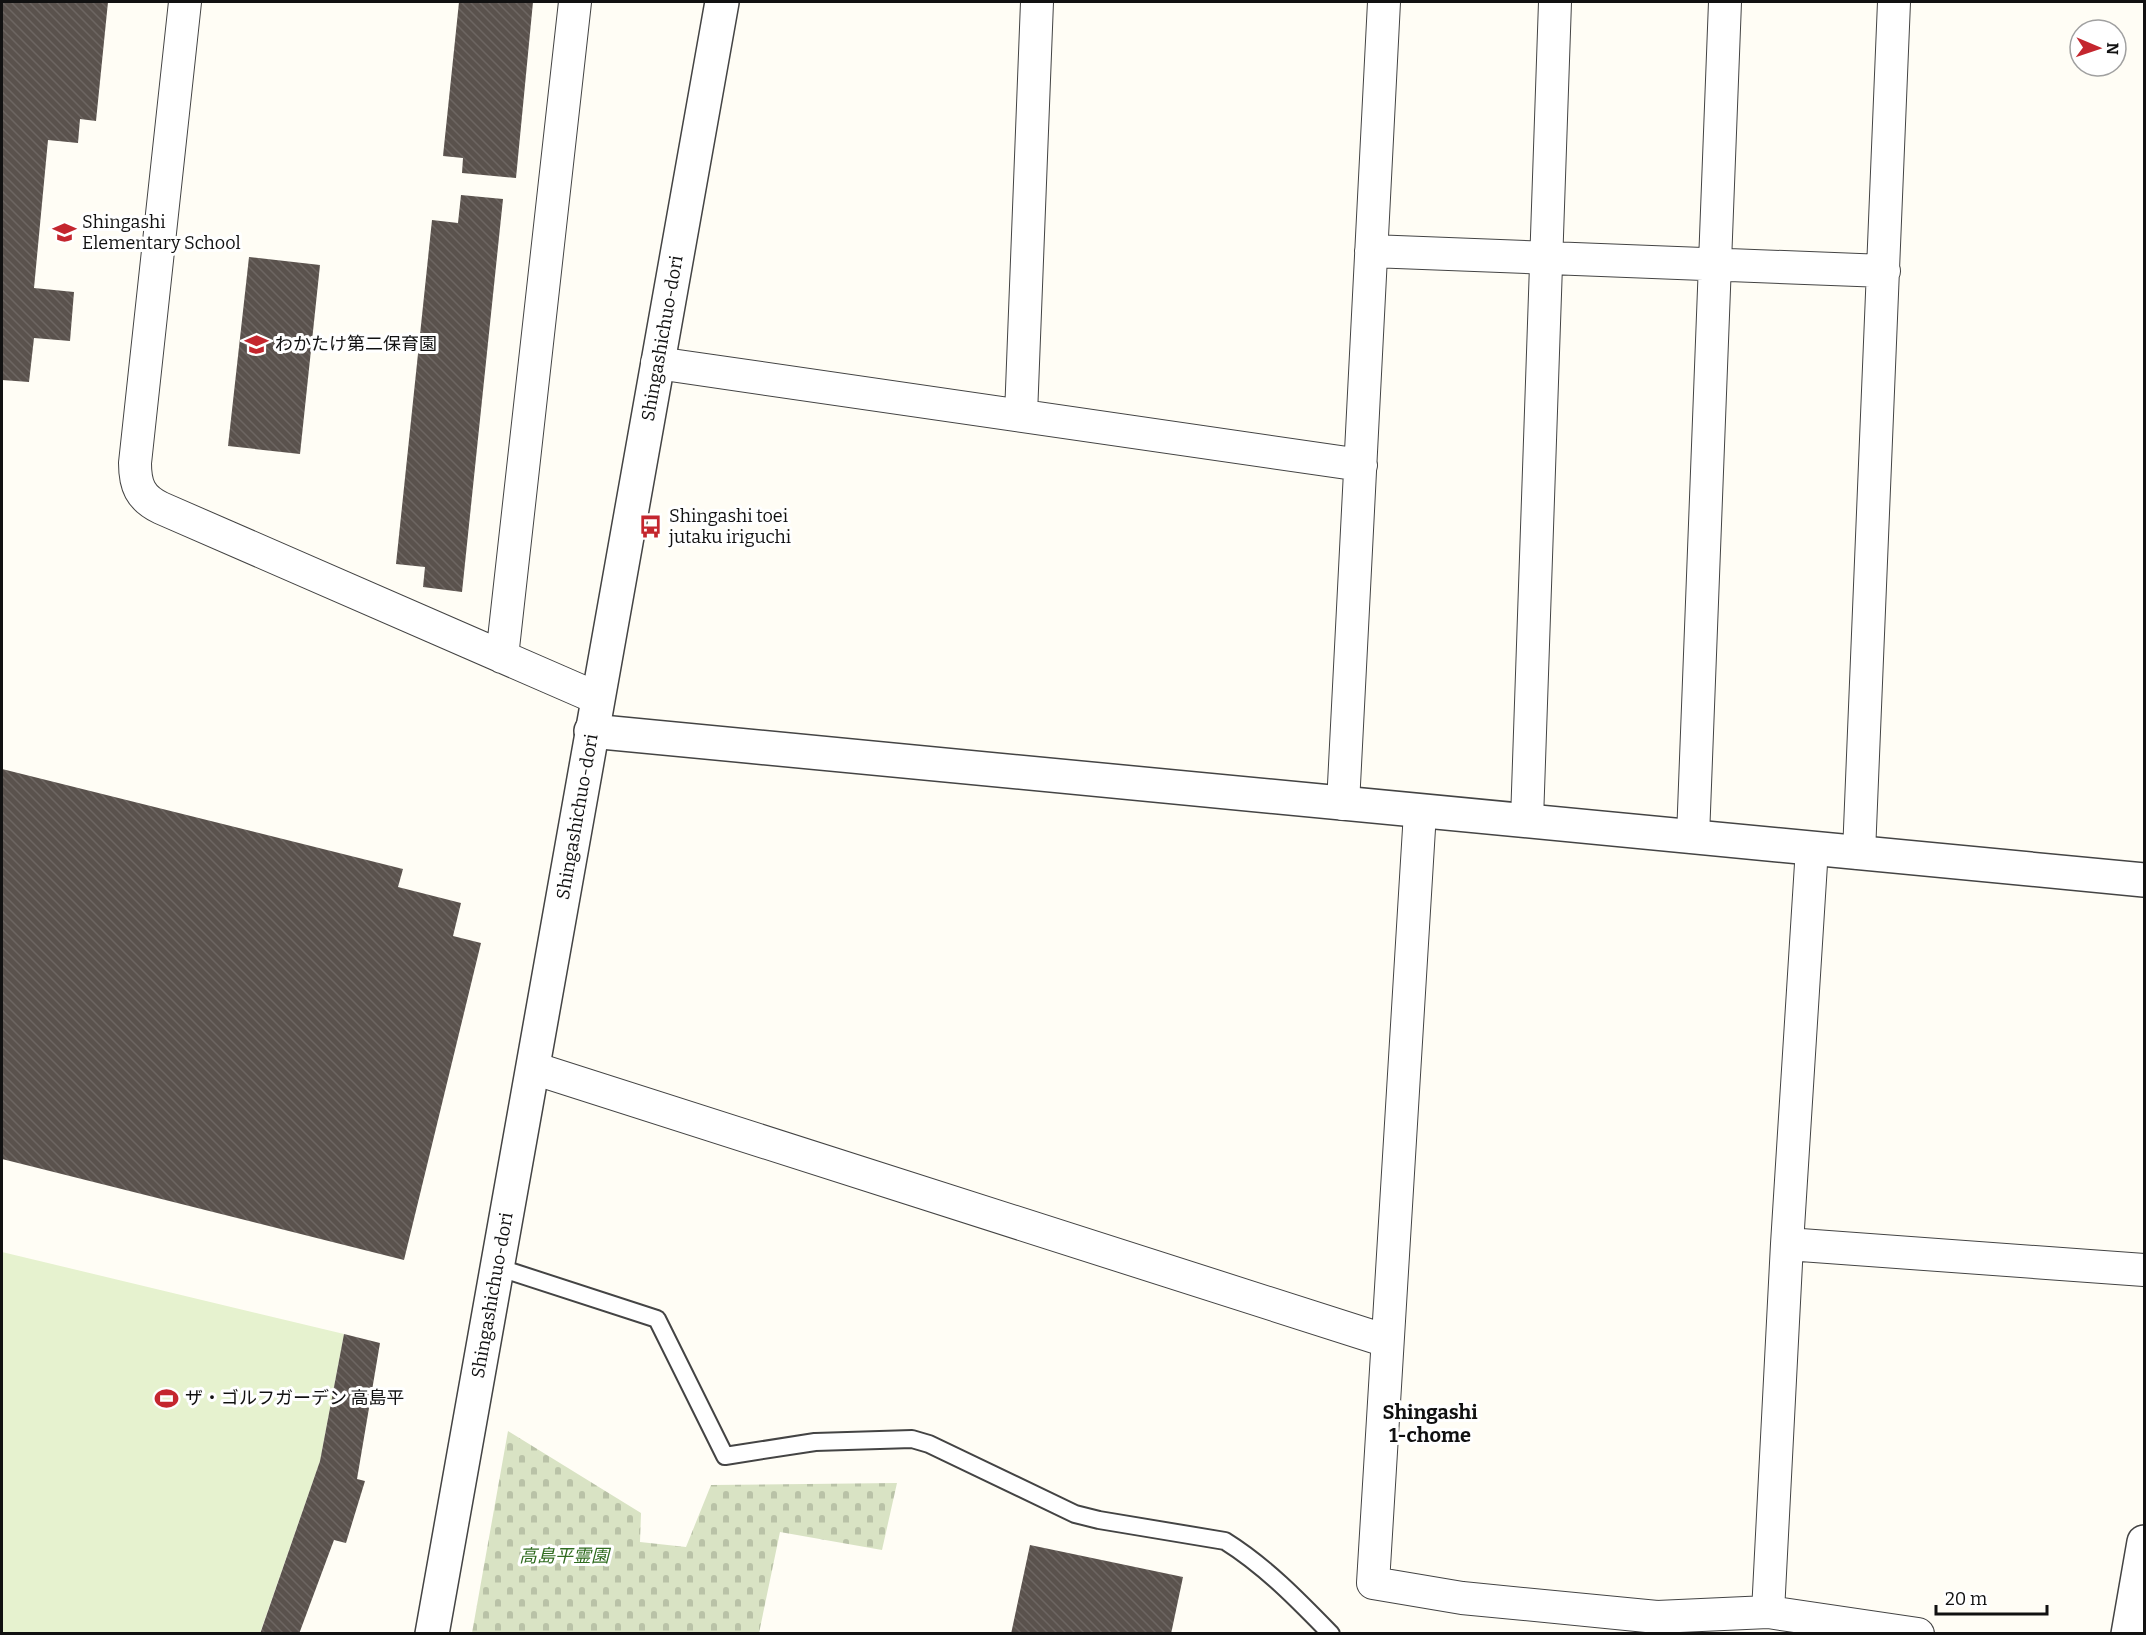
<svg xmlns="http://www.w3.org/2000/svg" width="2146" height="1635" viewBox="0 0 2146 1635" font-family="Bitter,'Noto Sans JP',serif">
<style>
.cemetery{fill:url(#cemetery-stones)}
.pitch{fill:#e6f2cf}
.building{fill:url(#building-back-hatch)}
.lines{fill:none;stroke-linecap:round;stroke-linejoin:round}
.service-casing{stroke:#444;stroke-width:20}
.minor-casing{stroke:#444;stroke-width:34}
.tertiary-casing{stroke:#444;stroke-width:36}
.service{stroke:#fff;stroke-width:16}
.minor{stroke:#fff;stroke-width:32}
.tertiary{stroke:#fff;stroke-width:33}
.labels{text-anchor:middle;stroke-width:6;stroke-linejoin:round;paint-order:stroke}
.poi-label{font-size:18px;fill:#111;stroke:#fff;text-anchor:start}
.street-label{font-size:18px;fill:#111;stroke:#fff}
.park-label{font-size:18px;font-style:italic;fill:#2f6b1f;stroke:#fff}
.neighbourhood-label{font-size:20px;font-weight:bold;fill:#111;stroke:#fff}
</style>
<defs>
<pattern id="cemetery-stones" width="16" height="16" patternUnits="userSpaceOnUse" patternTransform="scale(1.5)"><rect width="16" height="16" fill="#d9e3c4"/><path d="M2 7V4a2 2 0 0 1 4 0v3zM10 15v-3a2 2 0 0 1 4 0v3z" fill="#b9c2a7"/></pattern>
<pattern id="building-back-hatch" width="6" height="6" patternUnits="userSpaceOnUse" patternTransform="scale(1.5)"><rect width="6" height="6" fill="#5a524d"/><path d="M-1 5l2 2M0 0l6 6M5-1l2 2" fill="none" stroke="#6d6662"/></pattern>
</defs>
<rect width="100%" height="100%" fill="#fffdf5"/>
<path class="cemetery" d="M508 1431 641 1513 640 1542 686 1547 711 1485 897 1483 882 1550 780 1532 759 1633H472Z"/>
<path class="pitch" d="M2 1252 344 1334 320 1461 260 1633 2 1634Z"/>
<path class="building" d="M2 2H108L96 121 80 119 78 143 48 140 34 288 74 292 70 341 34 338 29 382 2 380Z
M459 2H533L516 178 462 173 463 158 443 156Z
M461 195 503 199 462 592 423 587 425 567 396 564 432 220 458 223Z
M249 257 320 265 300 454 228 446Z
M2 769 403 869 398 887 461 903 453 936 481 943 404 1260 2 1159Z
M344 1334 380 1343 357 1479 365 1481 346 1543 334 1540 299 1634H260L320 1461Z
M1030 1545 1183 1577 1171 1634H1011Z"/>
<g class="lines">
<defs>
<path id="service" d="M497 1267 657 1319 725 1456 815 1442 912 1439 929 1444 1075 1514 1099 1520 1225 1541C1265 1566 1298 1600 1331 1634"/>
<path id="minor" d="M185 2 135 463C135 485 140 498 161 508L597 698
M1371 251 1884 271
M657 363 1361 465
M1021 415 1037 2
M502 657 575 2
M1343 804 1384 2
M1420 812 1373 1583 1462 1598 1657 1617 1768 1612 1918 1634
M1527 820 1555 2
M1693 837 1725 2
M1859 853 1894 2
M533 1068 1387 1341
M1787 1244 2144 1270
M1768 1612 1787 1244 1812 848"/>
<g id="tertiary">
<path d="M591 731 2144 880"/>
<path id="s1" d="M432 1634 722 2"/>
<path d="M2128 1634 2144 1542"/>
</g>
</defs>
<use href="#service" class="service-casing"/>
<use href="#minor" class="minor-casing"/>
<use href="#tertiary" class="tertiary-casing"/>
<use href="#service" class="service"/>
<use href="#minor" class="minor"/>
<use href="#tertiary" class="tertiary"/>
</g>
<defs>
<symbol id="school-bare" viewBox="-9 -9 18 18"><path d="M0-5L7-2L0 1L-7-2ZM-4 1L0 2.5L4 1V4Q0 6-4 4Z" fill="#c4262e" stroke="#fff" stroke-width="2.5" paint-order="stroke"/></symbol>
<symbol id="bus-bare" viewBox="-9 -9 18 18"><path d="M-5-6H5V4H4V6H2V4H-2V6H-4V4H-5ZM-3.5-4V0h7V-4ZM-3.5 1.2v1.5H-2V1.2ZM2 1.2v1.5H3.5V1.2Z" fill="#c4262e" stroke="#fff" stroke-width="2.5" paint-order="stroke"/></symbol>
<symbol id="stadium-bare" viewBox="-9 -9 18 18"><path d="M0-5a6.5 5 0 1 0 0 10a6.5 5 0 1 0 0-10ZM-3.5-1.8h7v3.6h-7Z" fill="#c4262e" stroke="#fff" stroke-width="2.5" paint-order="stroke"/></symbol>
</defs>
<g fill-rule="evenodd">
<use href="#school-bare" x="48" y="216" width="33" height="33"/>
<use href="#school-bare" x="240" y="328" width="33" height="33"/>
<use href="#bus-bare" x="634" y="510" width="33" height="33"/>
<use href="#stadium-bare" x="150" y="1382" width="33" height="33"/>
</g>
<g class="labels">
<g class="poi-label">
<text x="82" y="228">Shingashi<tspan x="82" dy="21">Elementary School</tspan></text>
<text x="275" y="350">わかたけ第二保育園</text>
<text x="669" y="522">Shingashi toei<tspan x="669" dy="21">jutaku iriguchi</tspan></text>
<text x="185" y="1404">ザ・ゴルフガーデン 高島平</text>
</g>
<g class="street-label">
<text dy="6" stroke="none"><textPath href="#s1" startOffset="1316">Shingashichuo-dori</textPath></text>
<text dy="6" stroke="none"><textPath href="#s1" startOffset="830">Shingashichuo-dori</textPath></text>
<text dy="6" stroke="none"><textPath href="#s1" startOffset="344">Shingashichuo-dori</textPath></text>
</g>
<g class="park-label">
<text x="564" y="1562">高島平霊園</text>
</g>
<g class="neighbourhood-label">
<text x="1430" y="1419">Shingashi<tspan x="1430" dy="23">1-chome</tspan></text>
</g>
</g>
<rect width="2146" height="1635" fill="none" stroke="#111111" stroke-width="6"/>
<g transform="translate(2098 48) rotate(92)"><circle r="28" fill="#ffffff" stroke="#a0a0a0" stroke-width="1.5"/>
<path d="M0-4.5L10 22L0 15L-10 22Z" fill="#c4262e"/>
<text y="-9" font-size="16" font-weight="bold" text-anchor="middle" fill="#111111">N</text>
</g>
<path d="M1936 1605v9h111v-9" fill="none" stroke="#111111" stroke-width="3"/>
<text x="1945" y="1605" font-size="18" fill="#111111" stroke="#ffffff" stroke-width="4.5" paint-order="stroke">20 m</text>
</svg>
